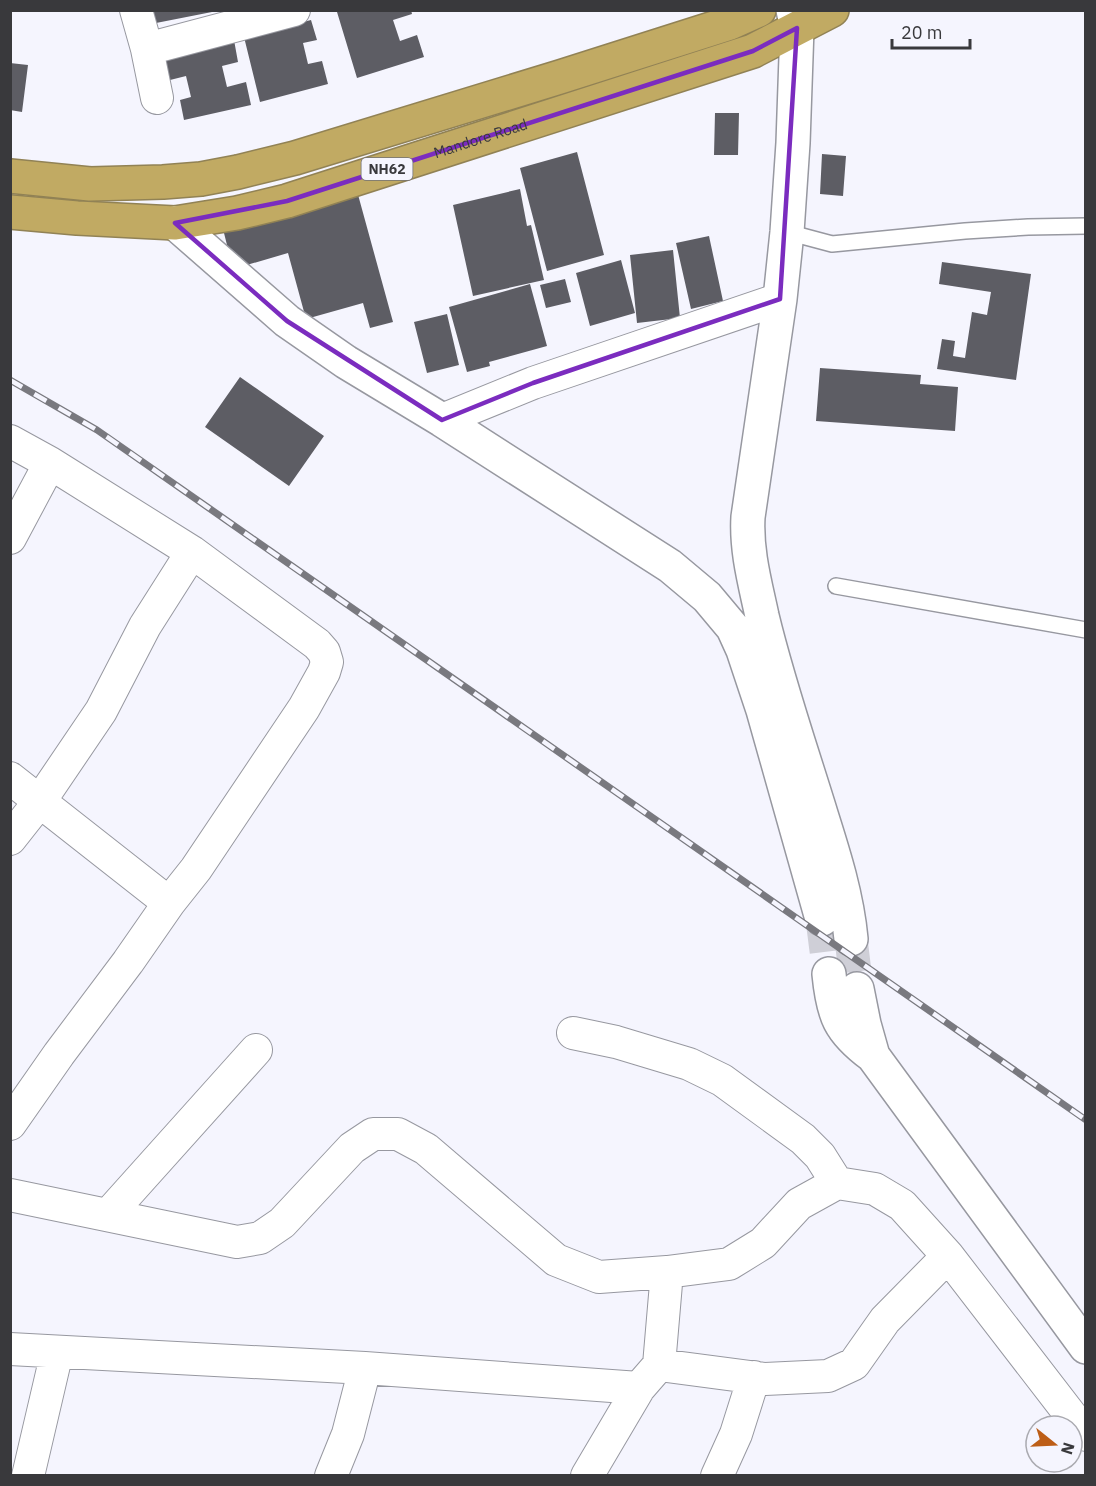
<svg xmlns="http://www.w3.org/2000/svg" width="1096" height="1486" viewBox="0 0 1096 1486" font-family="'IBM Plex Sans',sans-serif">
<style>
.building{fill:#5d5d64}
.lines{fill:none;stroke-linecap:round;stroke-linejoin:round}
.secondary-tunnel{stroke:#cfcfd7;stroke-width:33;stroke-dasharray:33 16;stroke-linecap:butt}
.lane-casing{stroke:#9798a0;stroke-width:18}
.street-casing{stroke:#9798a0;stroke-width:34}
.secondary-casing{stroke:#9798a0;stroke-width:36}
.highway-casing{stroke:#918255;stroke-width:36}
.lane{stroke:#fff;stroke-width:15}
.street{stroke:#fff;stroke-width:32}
.secondary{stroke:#fff;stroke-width:33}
.highway{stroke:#c1aa63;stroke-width:33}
.rail-casing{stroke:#79797f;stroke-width:7}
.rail{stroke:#f5f5fe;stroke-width:4.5;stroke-dasharray:14;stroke-linecap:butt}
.marked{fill:none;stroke:#7b2cbf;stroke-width:4.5;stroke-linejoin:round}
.labels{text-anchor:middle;stroke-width:6;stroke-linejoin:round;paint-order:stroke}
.shield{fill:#f5f5fe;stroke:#717176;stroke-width:1.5}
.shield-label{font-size:14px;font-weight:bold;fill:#39393c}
.street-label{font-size:15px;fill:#39393c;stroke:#f5f5fe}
</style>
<rect width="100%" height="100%" fill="#f5f5fe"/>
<path class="building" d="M153 10H212V12L156 23Z
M343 10H411L412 14 393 20 400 41 417 35 424 57 357 78 337 12Z
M311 20 317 40 303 43 308 64 322 61 328 84 260 102 244 37Z
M234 40 238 62 222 66 227 87 246 82 251 105 184 120 180 100 191 97 186 76 166 81 161 57Z
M10 63 28 65 22 112 10 110Z
M715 113H739L738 155H714Z
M577 152 604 255 547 271 520 168Z
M822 154 846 156 843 196 820 194Z
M520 189 527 226 531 225 544 280 473 296 453 205Z
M357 191 393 322 370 328 363 303 306 319 288 253 233 269 223 229Z
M709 236 723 301 691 309 676 243Z
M673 250 680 318 637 323 630 255Z
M621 260 635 313 590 326 576 273Z
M942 262 1031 274 1016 380 937 369 942 339 955 341 953 356 965 358 972 312 987 315 991 292 939 284Z
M565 279 571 302 546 308 540 285Z
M530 284 547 346 489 362 490 366 467 372 449 307Z
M447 314 459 365 427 373 414 322Z
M820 368 921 375 920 384 958 387 955 431 816 421Z
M240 377 324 436 289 486 205 427Z"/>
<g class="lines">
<path class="secondary-tunnel" d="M822 919 829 974
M851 939 857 989"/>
<defs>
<path id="lane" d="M787 232 832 244 965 231 1028 227 1086 226
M836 586 1086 630"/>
<path id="street" d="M136 10 147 49 157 98
M147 49 294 10
M442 420 533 383 780 299
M10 441 50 463 192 552 317 644 324 652 327 662 324 672 304 708 196 869 169 903 128 962 59 1054 10 1124
M10 538 50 463
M10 778 169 903
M10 839 40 801 101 711 145 626 192 552
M573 1033 616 1042 689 1064 722 1080 803 1139 820 1156 837 1183
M10 1195 237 1242 260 1238 282 1223 352 1148 373 1134H398L426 1149 556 1260 599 1277 667 1272 659 1365 639 1388
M108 1215 256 1050
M667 1272 729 1264 763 1243 799 1204 837 1183 875 1189 902 1205 948 1256 1086 1435
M10 1349 365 1368 639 1388 587 1476
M659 1365 765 1379 828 1376 854 1364 885 1320 948 1256
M28 1476 57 1352
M331 1476 348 1434 365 1368
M717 1476 736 1434 754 1377"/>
<path id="secondary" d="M793 10 797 28 793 143 787 232 780 299 748 517C746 551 755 583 762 616 778 683 801 749 821 814 834 855 847 896 851 939
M175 223 287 321 346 362 442 420 670 566 707 597 733 628 743 650 763 710 822 919
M829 974C833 1015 839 1031 873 1056L1086 1347
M857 989 864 1024 873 1056"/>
<g id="highway">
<path d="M10 176 90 184 163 182 201 179 238 172 295 158 560 77 730 23 759 10"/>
<path id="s1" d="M10 212 77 218 175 223 237 213 287 201 753 51 832 10"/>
</g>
</defs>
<use href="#lane" class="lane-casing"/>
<use href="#street" class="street-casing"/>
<use href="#secondary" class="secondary-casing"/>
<use href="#highway" class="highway-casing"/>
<use href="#lane" class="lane"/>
<use href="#street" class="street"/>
<use href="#secondary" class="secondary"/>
<use href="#highway" class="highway"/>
<defs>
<path id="rail" d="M10 380 97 430 1086 1120"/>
</defs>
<use href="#rail" class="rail-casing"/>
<use href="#rail" class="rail"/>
</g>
<path class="marked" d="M797 28 780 299 533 383 442 420 287 321 175 223 287 201 753 51Z"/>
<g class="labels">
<rect class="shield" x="361.5" y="158" width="51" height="22" rx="4.5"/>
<g class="shield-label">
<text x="387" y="174">NH62</text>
</g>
<g class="street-label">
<text dy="5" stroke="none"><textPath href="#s1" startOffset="483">Mandore Road</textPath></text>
</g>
</g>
<rect width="1096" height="1486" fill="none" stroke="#39393c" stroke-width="24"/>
<g transform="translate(1054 1444) rotate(108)"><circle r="28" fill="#f5f5fe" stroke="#aaaab0" stroke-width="1.5"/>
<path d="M0-4.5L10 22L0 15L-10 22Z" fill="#bd5e17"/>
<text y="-9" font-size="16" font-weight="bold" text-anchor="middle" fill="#39393c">N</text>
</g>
<path d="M892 39v9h78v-9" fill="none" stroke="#39393c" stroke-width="3"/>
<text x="901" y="39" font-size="18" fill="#39393c" stroke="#f5f5fe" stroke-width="4.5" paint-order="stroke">20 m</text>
</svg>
